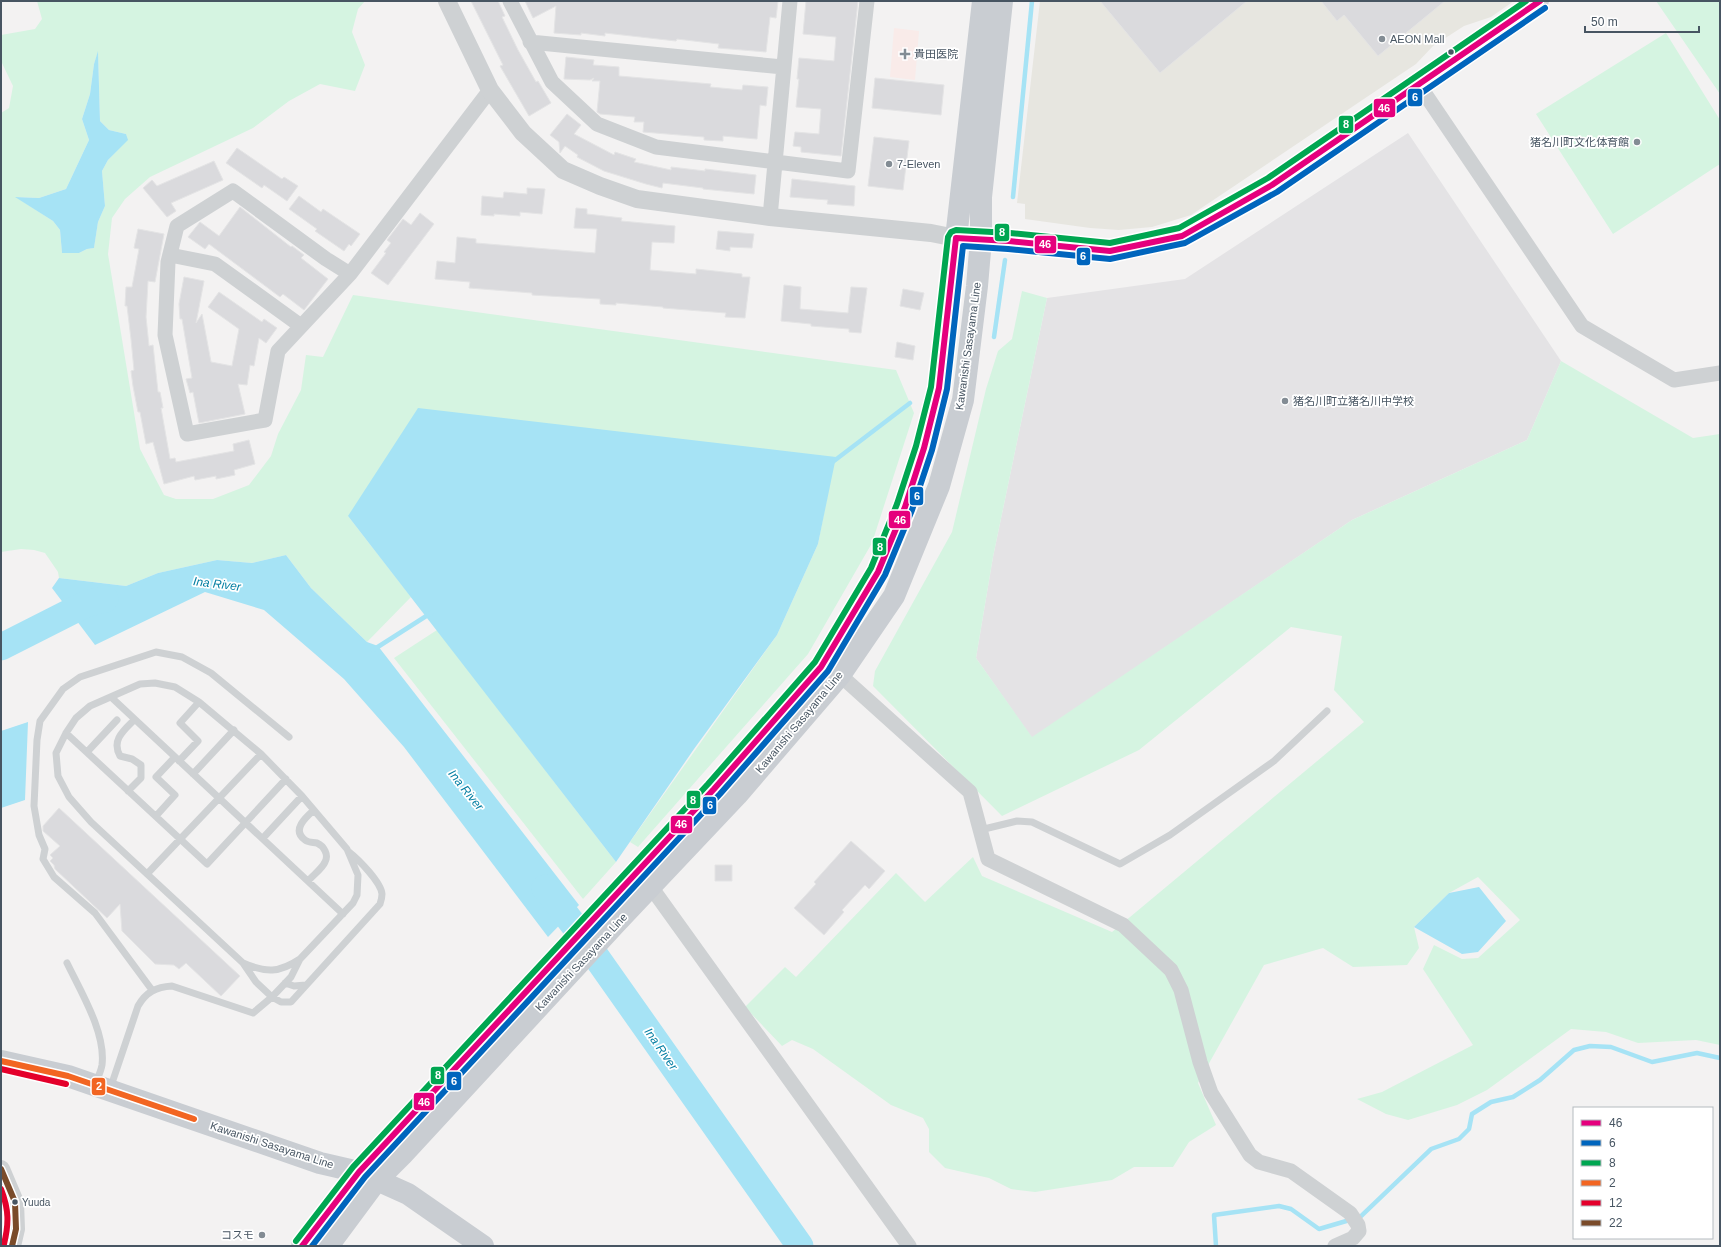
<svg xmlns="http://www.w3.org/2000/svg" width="1721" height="1247" viewBox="0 0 1721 1247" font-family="Arial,'Noto Sans JP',sans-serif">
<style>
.commercial{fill:#e7e6e0}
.education{fill:#e4e3e5}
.medical{fill:#f9ebe9}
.green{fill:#d5f4e1;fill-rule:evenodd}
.water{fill:#a6e3f5}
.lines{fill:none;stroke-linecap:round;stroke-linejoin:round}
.stream{stroke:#a6e3f5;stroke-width:4.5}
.river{stroke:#a6e3f5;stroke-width:27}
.building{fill:#dadadd;stroke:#e4e4e5}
.service{stroke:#ced1d3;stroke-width:7}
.minor{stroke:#ced1d3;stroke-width:15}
.tertiary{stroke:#ced1d3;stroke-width:18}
.primary{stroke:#c9cdd2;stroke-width:22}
.bus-1-casing{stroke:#fff;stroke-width:9}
.bus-2-casing{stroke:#fff;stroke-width:9}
.bus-3-casing{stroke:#fff;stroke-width:9}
.bus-4-casing{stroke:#fff;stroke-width:9}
.bus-5-casing{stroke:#fff;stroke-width:9}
.bus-6-casing{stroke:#fff;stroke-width:9}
.bus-1{stroke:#e5007d;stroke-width:6}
.bus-2{stroke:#0065bd;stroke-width:6}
.bus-3{stroke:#00a651;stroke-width:6}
.bus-4{stroke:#f26522;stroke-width:6}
.bus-5{stroke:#e4002b;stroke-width:6}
.bus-6{stroke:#7a4b2a;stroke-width:6}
.poi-dot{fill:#838c94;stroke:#fff;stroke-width:1.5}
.bus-dot{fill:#475562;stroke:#fff;stroke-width:1.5}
.labels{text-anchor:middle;stroke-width:3.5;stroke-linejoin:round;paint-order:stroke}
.bus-label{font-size:10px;fill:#475562;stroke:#fff;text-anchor:start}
.poi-label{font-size:11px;fill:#475562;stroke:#fff;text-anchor:start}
.street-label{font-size:11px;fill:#475562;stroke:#fff}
.water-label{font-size:12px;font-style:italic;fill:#037ea2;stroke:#fff}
.line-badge{stroke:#fff;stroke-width:1.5}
.badge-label{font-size:11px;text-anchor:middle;font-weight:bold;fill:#fff}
</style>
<rect width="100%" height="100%" fill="#f3f2f2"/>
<path class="commercial" d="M1040 1H1514L1491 17 1464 26 1433 46 1416 64 1191 215 1152 227 1119 230 1090 228 1025 219V204L1017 203Z"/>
<path class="education" d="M1408 133 1561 361 1527 440 1352 520 1032 738 976 658 993 557 1047 298 1185 279Z"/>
<path class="medical" d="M894 28 919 31 915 80 890 77Z"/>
<path class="green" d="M37 1H365L358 9 352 32 365 65 355 91 320 84 289 101 253 128 150 177 125 199 112 218 108 254 140 449 164 495 176 499H213L249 485 271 456 278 434 301 390 306 355 323 357 353 295 896 370 914 413 872 543 808 654 638 847 630 842 777 635 818 544 835 457 348 516 411 597 367 642 311 588 286 555 252 563 217 560 158 573 126 586 59 578 58 572 45 553 34 550 21 549 1 552V113L9 108 13 86 1 61V35L35 29 42 19ZM98 52 100 121 109 130 126 134 127 140 108 160 102 171 105 206 98 222 94 248 87 249 79 253H62L60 230 53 221 16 197 39 198 66 189 89 140 82 119 90 94 94 64Z
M1656 1H1720V94Z
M1666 33 1720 120V164L1613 234 1536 114Z
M1022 291 1047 298 993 557 976 658 1032 737 1352 520 1527 440 1561 361 1693 438 1720 434V1045L1696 1040 1638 1043 1606 1032 1571 1029 1487 1090 1457 1105 1408 1120 1386 1114 1357 1099 1382 1092 1473 1045 1423 969 1434 945 1462 959 1478 958 1520 920 1478 877 1449 893 1414 927 1419 948 1407 965 1353 967 1323 948 1264 965 1198 1083 1216 1125 1189 1142 1173 1167H1134L1112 1180 1035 1192 1011 1189 989 1178 945 1168 929 1152V1129L923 1118 891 1105 813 1049 792 1040 782 1046 745 1007 785 967 796 977 896 873 925 902 973 857 982 876 1112 932 1364 722 1334 690 1342 636 1291 627 1139 750 1002 816 873 686 875 671 952 532 986 389 998 351 1012 339Z
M437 630 616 862 583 899 394 658Z"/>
<path class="water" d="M98 51 100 121 109 130 126 134 128 140 108 160 102 171 105 206 98 222 94 248 87 249 79 253H62L60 230 53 221 15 197 39 198 66 189 89 140 82 119 90 94 94 64Z
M418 408 836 457 818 544 777 635 694 749 616 862 348 516Z
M286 555 311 588 367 642 378 646 579 905 548 937 404 747 344 679 264 610 205 592 95 645 52 588 59 578 126 586 158 573 217 560 252 563Z
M28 722 25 800 1 808V731Z
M1479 887 1506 921 1478 952 1462 954 1414 927 1449 893Z"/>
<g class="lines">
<path class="stream" d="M1013 197 1032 1
M994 337 1005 260
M830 464 910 403
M373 650 431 613
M1216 1246 1214 1215 1279 1206 1291 1209 1319 1229 1360 1217 1431 1149 1459 1139 1469 1129 1472 1114 1491 1102 1513 1097 1540 1080 1574 1050 1590 1046 1611 1047 1652 1062 1697 1053 1720 1058"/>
<path class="river" d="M1 647 86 604 105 599
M545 888 573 924 800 1246"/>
</g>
<path class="building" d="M471 1H498L505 16 502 17 518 50 536 82 538 81 551 103 529 116 500 66 503 65Z
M525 1H778L776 18 770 17 766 52 718 48 719 44 677 39 676 41 605 33V36L581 33V35L554 33 556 6 533 18Z
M806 1H858L841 156 801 152V147L793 146 795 132 819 134 821 109 796 107 799 79H797L799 58 834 61 836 37 803 34Z
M1100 1H1247L1160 73Z
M1321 1H1445L1378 56 1344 15 1337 21Z
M566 57 594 60 593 65 619 67V76L711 84 710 87 742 90 743 85 768 87 766 106 760 105 757 139 723 136V141L704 140V137L643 132 644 122H634L635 117 600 114 597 112 600 81H592L594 78 590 80 564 79Z
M875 78 944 85 941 115 872 108Z
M567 114 581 125 574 134 614 155 615 152 636 159 634 162 671 170V167L705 171V169L756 175 754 194 703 189V188L663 183 662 188 646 184 604 171 577 157 578 155 565 146 560 153 559 142 550 135Z
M874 137 909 141 903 190 868 186Z
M237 148 282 179 284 177 298 186 287 201 264 185 262 188 226 163Z
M214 161 223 180 171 203 176 211 167 217 143 188 152 180 157 186Z
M792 179 855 186 854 206 827 204 828 200 790 197Z
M527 188 545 189 542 214 520 212V216L494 214V216L481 215 482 196 503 198 504 192 527 194Z
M299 196 321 212 323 209 360 234 351 246 349 244 344 251 315 231 317 229 289 209Z
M240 207 291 247 292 246 304 255 301 258 328 279 304 310 283 294 280 297 209 244 205 249 188 237 200 222 219 236Z
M576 208 587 209V214L622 218 621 221 675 226 674 243 652 242 650 270 696 274V269L742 274V277H750L745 318 725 317 726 313 663 308V307L616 303V305L600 304V299L532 295V293L469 288 470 282 435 279 437 261 455 263 457 237 476 239V243L595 253 597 229 574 228Z
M420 213 434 224 388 285 371 273 386 253 384 252 391 243 387 240 403 219 411 225Z
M138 229 164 234 155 282 148 281 146 317 149 346 153 345 158 392H160L163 408H161L170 459 175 458 176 462 234 451 233 444 249 440 255 464 234 470 235 475 216 479V476L195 480 194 476 164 484 153 442 146 444 140 412H138L133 386 131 371 134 370 131 339 127 306H125L126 287H132L139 249 134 248Z
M718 231 754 234 752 248 730 247V251L716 249Z
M184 277 204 281 196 323 202 314 211 362 232 366 239 329 208 307 219 292 262 322 264 319 277 328 266 343 259 338 254 366 250 365 247 385 238 384 245 414 199 423 193 392 190 393 186 379 192 378 182 319H180L179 304Z
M784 285 801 287 800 309 848 313 851 287 867 288 861 333 849 332V329L811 326V324L781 321Z
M903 289 924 293 920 310 900 306Z
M897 342 915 346 913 360 895 357Z
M59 808 240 976 221 996 186 963 179 969 174 965 155 964 122 931 120 904 107 918 55 869 54 865 50 861 53 858 50 855 60 846 43 831V826Z
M851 841 885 871 869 889 865 885 842 910 844 912 824 935 794 908 816 884 814 882Z
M715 865H732V881H715Z"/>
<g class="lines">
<path class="service" d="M111 697 343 914
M66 733 207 864 286 779
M87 752 117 720
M179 761 198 741 180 723 199 702
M193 774 234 730
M128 791 141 778V765L132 759 120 756C111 740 124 730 134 720
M156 816 175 795 156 777 175 757
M980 830 1017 821 1032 822 1120 864 1170 835 1274 761 1327 711
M263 838 302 796
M147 874 261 754
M308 881C313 875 322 869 325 862 329 855 324 846 317 843 313 842 309 843 305 840 291 830 306 817 314 810
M67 963C81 992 106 1033 102 1065 101 1071 98 1077 96 1083
M243 963 256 982 272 997 291 977 300 959 353 903 357 895 358 875 347 849 302 796 261 754 199 702 175 687 155 683 140 684 90 706 76 718 66 733 56 753 58 776 69 797 91 822 243 963C266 973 279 973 300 959
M285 983 294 986 306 985
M152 990 95 913 54 877 43 859 45 849 39 835 34 806 37 740 40 721 63 689 80 677 156 652 182 657 211 673 289 737
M110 1089 138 1006C146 992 156 987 172 986L253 1013 272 997 281 1002H291L380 904C381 901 382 897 382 894 381 882 358 859 349 852"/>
<path class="minor" d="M510 1 552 82 597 124 656 147 848 171 867 1
M530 42 783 67
M1419 85 1582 326 1674 380 1720 373
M770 217 790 1
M170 255 215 264 301 326
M350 274 326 259 233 191 177 226 168 262 165 335 187 434 265 420 278 351 350 274 490 90
M840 675 970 792 988 859 1123 925 1171 970 1181 990 1200 1062 1211 1093 1250 1155 1259 1162 1291 1171 1350 1213 1358 1225 1359 1231 1353 1238 1335 1246
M651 887 909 1246"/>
<path class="tertiary" d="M447 1 490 90 523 133 563 170 600 186 637 199 770 217 931 233 956 238 1009 241 1110 251 1182 236 1272 185 1372 116 1419 85 1540 1
M1 1169 15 1202 16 1229 12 1246"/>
<path class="primary" d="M1 1061 68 1076 320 1163 359 1172 408 1194 483 1246
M302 1246 359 1172 714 789 821 667 878 572 905 507 924 448 939 388 983 1
M328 1246 377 1180 402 1155 616 923 737 795 840 675 894 596 939 486 963 400 977 286 981 239V197L1002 1"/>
<defs>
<path id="bus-1" d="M302 1246 359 1172 714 789 821 667 878 572 905 507 924 448 939 388 956 238 1009 241 1110 251 1182 236 1272 185 1540 1"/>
<path id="bus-2" d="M312 1246 365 1177 720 794 828 671 885 575 912 510 932 450 947 389 963 246 1008 249 1110 259 1185 243 1277 192 1545 8"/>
<path id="bus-3" d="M296 1241 353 1167 708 784 815 662 871 568 897 504 916 446 931 387 948 237 951 232 956 230 1010 233 1110 243 1179 228 1268 178 1526 1"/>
<path id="bus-4" d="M1 1061 68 1076 194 1119"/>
<path id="bus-5" d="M1 1069 66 1084
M1 1189C9 1209 9 1224 4 1244"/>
<path id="bus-6" d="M1 1169 15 1202 16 1229 12 1246"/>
</defs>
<use href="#bus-1" class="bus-1-casing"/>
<use href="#bus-2" class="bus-2-casing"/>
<use href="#bus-3" class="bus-3-casing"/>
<use href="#bus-4" class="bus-4-casing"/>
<use href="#bus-5" class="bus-5-casing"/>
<use href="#bus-6" class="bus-6-casing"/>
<use href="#bus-1" class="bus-1"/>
<use href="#bus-2" class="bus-2"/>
<use href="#bus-3" class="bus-3"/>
<use href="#bus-4" class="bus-4"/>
<use href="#bus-5" class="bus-5"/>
<use href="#bus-6" class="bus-6"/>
</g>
<g class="poi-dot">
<circle cx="1382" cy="39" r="4"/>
<path d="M903 48h4v4h4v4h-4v4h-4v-4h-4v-4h4z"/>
<circle cx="1637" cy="142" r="4"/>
<circle cx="889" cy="164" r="4"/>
<circle cx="1285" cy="401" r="4"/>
<circle cx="262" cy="1235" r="4"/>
</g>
<g class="bus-dot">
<circle cx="1451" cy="52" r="3.5"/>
<circle cx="15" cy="1202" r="3.5"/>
</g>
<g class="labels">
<g class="bus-label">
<text x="22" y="1206">Yuuda</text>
</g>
<g class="poi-label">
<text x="1390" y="43">AEON Mall</text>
<text x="914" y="58">貴田医院</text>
<text x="1629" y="146" text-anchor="end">猪名川町文化体育館</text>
<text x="897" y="168">7-Eleven</text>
<text x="1293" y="405">猪名川町立猪名川中学校</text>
<text x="254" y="1239" text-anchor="end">コスモ</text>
</g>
<g class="street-label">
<text transform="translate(968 346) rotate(-82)" y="4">Kawanishi Sasayama Line</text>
<text transform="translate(799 722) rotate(-50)" y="4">Kawanishi Sasayama Line</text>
<text transform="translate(581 962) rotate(-47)" y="4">Kawanishi Sasayama Line</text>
<text transform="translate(272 1145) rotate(18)" y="4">Kawanishi Sasayama Line</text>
</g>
<g class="water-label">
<text transform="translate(217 584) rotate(7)" y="4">Ina River</text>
<text transform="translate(466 790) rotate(51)" y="4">Ina River</text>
<text transform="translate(661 1049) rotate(55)" y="4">Ina River</text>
</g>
</g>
<g class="line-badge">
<rect x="1407" y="88" width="16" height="19" rx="4" fill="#0065bd"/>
<rect x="1373" y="98" width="23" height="20" rx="4" fill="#e5007d"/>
<rect x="1338" y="115" width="16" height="19" rx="4" fill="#00a651"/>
<rect x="994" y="223" width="16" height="19" rx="4" fill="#00a651"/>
<rect x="1034" y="235" width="23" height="19" rx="4" fill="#e5007d"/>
<rect x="1076" y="247" width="15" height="19" rx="4" fill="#0065bd"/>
<rect x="909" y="486" width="15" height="20" rx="4" fill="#0065bd"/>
<rect x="888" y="510" width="23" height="19" rx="4" fill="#e5007d"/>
<rect x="872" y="537" width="15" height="19" rx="4" fill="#00a651"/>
<rect x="686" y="790" width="15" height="19" rx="4" fill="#00a651"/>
<rect x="702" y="796" width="15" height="19" rx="4" fill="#0065bd"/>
<rect x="670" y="815" width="23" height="19" rx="4" fill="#e5007d"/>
<rect x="430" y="1066" width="15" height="19" rx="4" fill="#00a651"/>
<rect x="446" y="1071" width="16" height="20" rx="4" fill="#0065bd"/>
<rect x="91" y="1077" width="15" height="19" rx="4" fill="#f26522"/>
<rect x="413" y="1092" width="22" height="19" rx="4" fill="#e5007d"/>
</g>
<g class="badge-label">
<text x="1415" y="101">6</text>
<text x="1384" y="112">46</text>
<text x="1346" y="128">8</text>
<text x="1002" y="236">8</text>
<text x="1045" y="248">46</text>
<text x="1083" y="260">6</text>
<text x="917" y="500">6</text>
<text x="900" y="524">46</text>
<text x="880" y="551">8</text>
<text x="693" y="804">8</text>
<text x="710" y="809">6</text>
<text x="681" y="828">46</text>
<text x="438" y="1079">8</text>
<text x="454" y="1085">6</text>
<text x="99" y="1090">2</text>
<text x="424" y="1106">46</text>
</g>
<rect width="1721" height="1247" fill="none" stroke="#475562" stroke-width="4"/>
<rect x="1573" y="1107" width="140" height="132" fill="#ffffff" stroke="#b5bbc0"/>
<rect x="1581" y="1120" width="20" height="6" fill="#e5007d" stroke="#b5bbc0"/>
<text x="1609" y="1127" font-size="12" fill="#475562">46</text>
<rect x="1581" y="1140" width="20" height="6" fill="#0065bd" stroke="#b5bbc0"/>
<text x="1609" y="1147" font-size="12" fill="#475562">6</text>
<rect x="1581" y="1160" width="20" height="6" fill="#00a651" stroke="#b5bbc0"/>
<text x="1609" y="1167" font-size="12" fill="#475562">8</text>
<rect x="1581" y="1180" width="20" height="6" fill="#f26522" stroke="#b5bbc0"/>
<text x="1609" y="1187" font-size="12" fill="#475562">2</text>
<rect x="1581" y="1200" width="20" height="6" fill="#e4002b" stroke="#b5bbc0"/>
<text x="1609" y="1207" font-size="12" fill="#475562">12</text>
<rect x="1581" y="1220" width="20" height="6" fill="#7a4b2a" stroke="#b5bbc0"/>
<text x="1609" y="1227" font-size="12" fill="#475562">22</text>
<path d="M1585 26v6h114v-6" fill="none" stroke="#475562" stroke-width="2"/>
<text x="1591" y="26" font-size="12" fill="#475562" stroke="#ffffff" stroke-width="3" paint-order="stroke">50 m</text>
</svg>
